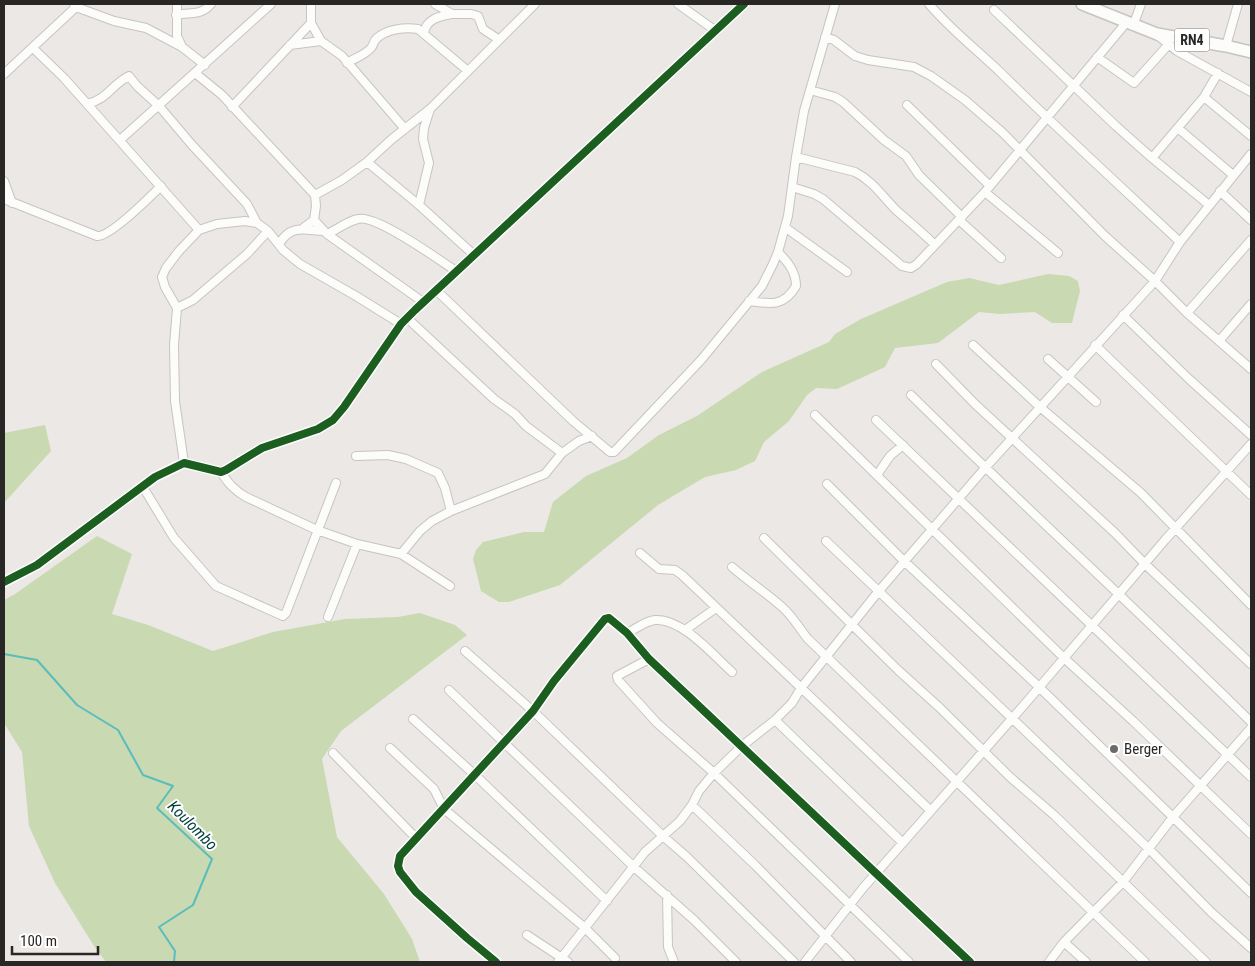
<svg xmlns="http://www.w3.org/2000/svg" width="1255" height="966" viewBox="0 0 1255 966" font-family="'Roboto Condensed',sans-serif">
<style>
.green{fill:#c9d9b1}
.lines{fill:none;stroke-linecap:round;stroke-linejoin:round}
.stream{stroke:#5bbcbd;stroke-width:2}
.minor-casing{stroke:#c7c4c3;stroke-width:10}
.highway-casing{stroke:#c7c4c3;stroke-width:14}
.minor{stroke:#fcfcfb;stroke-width:8}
.highway{stroke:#fcfcfb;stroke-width:11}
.cycleway-casing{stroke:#fff;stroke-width:11}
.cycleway{stroke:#1b5e20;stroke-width:8}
.poi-dot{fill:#6d6b69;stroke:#fff;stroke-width:2}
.labels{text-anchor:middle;stroke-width:4;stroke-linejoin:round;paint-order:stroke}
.shield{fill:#fff;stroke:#696867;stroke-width:1}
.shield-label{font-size:14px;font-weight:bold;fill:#292726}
.poi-label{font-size:15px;fill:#292726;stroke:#fff;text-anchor:start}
.water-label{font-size:16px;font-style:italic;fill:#013e3e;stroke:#fff}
</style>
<rect width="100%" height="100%" fill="#ebe8e6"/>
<path class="green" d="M1048 274 1069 276 1078 281 1080 291 1072 323H1052L1035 312 1000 314 979 312 938 343 895 348 885 367 837 389 816 388 807 395 789 421 764 442 755 461 736 470 705 477 658 505 560 585 509 602H499L481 591 473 559 476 550 483 542 524 532H544L553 502 586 476 627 458 659 435 697 416 762 372 829 342 835 334 861 319 947 282 969 278 999 285Z
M45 425 51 451 4 503V433Z
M97 536 132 554 112 614 148 625 213 651 273 632 345 619 398 617 420 613 455 625 467 635 341 731 322 759 337 837 384 894 412 939 420 962H106L94 946 55 883 29 826 22 752 4 723V600L15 594Z"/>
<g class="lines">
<path class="stream" d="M4 654 37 660 77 705 118 730 143 775 173 786 157 808 212 859 193 905 159 927 175 951 174 962"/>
<defs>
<path id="minor" d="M74 4 76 7 114 21 146 28 182 47 205 65
M177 4V36L182 47
M311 4V23L321 41 342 56 405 129
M435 4 452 14H471L478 16 483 29 498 39
M678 4 716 31
M929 4C950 29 976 49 1000 72 1059 130 1120 186 1180 242L1251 154
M994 10 1116 126 1152 158 1204 97
M176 15C190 12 201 16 211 4
M1133 26 1141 4
M424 33C426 19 440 16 452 14
M1157 35 1177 51 1251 92
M825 37 834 40 855 56 868 60 914 67 931 76 965 100 1002 132 1105 236 1155 281 1187 313 1251 369
M290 45 321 41
M1226 46 1238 4
M33 48 64 78 199 230
M1097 57 1134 83 1169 44
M347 63C355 58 365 55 371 48 374 45 373 41 377 38 387 29 405 27 418 29L468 71
M195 73 222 95 315 195
M1218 73 1204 97 1251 136
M4 74 76 7
M810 90 835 97 843 102 884 140 906 156 919 175 962 217
M87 104C108 99 111 85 129 76L137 86 159 106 192 145 247 204 257 223
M907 105 990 186
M232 107 311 23
M1179 129 1233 175
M120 140 271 4
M796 157 855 172C873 181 883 197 897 211 910 222 923 233 935 245
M1152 158 1209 205
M367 162 419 205 474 255
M4 181 12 203
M792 187 814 194 823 199 902 266 911 268 917 264 985 192 1126 23
M1220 191 1251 220
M985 192 1058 253
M4 199 97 236C110 237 150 197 161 186
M419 205 429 163 423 139 424 128 430 109 535 4
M314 220 327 234 423 302
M959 220 1001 258
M786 228 847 272
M302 229 314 220 316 206 315 195 342 180 367 162 392 139 430 109
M327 234C337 230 347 221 358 219 376 214 439 260 456 271
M279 244C291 224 304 230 323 231
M436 290 573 421 610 452H614L701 360 762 286 773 264 778 252 788 216 796 157 804 111 835 4
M749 301C770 304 784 307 796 286 796 272 788 262 778 252
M177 308 193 300 247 254 268 231
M1187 313 1251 240
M1123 315 1189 379 1251 435
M1219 341 1251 304
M973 345 1040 407 1141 493 1251 605
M1095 345 1251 495
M1048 359 1096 402
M936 364 975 404 1115 533 1145 564 1251 664
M911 395C1022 505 1139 611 1251 722
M815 415 1064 658 1133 721 1251 834
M876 420 1251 777
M562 453 579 441 592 436
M356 456 388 455 406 459 438 473 445 488 451 511
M184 463 175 401 174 345 177 308 165 287 162 277 166 268 179 251 199 230 217 224 245 221 257 223 268 231 283 250 300 264 356 296 401 324
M221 472C228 483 234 490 246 497L317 530 357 544 401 554 450 586
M877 475 890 456 903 445
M827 484 904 561 1039 687 1251 893
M143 487 174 538 216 586 283 616 286 613 336 483
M764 538 898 670 940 708 1010 777 1054 815 1206 962
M826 541 1148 848 1211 912 1251 948
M640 553 659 569 675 570 682 575 930 810
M401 554 420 531 432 521 451 511 545 474 562 453 526 426 515 414 494 399 407 318
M732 567C748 581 765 592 781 606 792 615 799 628 808 639L1145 962
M4 582 37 565 155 477 184 463 221 472 226 470 262 448 318 429 333 420 344 407 401 324 415 310 744 4
M328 617 357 544
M685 630 716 608
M627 633C636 629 645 621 655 620 682 618 713 655 732 672
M465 651 533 711 664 837 687 857 794 962
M649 659 617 676 618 680 657 723 714 773 909 962
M449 690 634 867 694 920 736 962
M413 719 475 775 607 901
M775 720 903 843
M390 748 434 789 444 809 584 927 615 958
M333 753 416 838
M692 805 755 865 851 962
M667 895 668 947 674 962
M527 935 568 962
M1064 942 1086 962
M496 962 467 938 416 892 400 872 398 866 400 856 533 711 554 681 605 619 609 618 627 633 649 659 970 962
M558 962 645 852 680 821 692 805 699 791 714 773 742 746 775 720 792 703 801 688 878 592 985 468 1155 281 1180 242
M805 962 863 888 1024 705 1165 540 1251 444
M1049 962 1064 942 1123 882 1173 817 1251 728"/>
<path id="highway" d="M1082 4 1157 34 1226 46 1251 52"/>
</defs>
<use href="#minor" class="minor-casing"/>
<use href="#highway" class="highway-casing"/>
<use href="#minor" class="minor"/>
<use href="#highway" class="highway"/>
<defs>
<path id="cycleway" d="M4 582 37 565 155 477 184 463 221 472 226 470 262 448 318 429 333 420 344 407 401 324 415 310 744 4
M496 962 467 938 416 892 400 872 398 866 400 856 533 711 554 681 605 619 609 618 627 633 649 659 970 962"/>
</defs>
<use href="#cycleway" class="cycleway-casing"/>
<use href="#cycleway" class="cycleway"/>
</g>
<circle class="poi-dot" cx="1114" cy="749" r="5"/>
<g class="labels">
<rect class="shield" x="1174.5" y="28.5" width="35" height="23" rx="4"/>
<g class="shield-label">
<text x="1192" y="45">RN4</text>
</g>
<g class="poi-label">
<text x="1124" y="754">Berger</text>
</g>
<g class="water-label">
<text transform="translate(193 825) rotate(45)" y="6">Koulombo</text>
</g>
</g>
<rect width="1255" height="966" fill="none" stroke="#292726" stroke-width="10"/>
<path d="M12 946v8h86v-8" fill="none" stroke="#292726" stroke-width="2.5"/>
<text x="20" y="946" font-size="15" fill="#292726" stroke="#ffffff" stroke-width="4" paint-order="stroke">100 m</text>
</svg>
